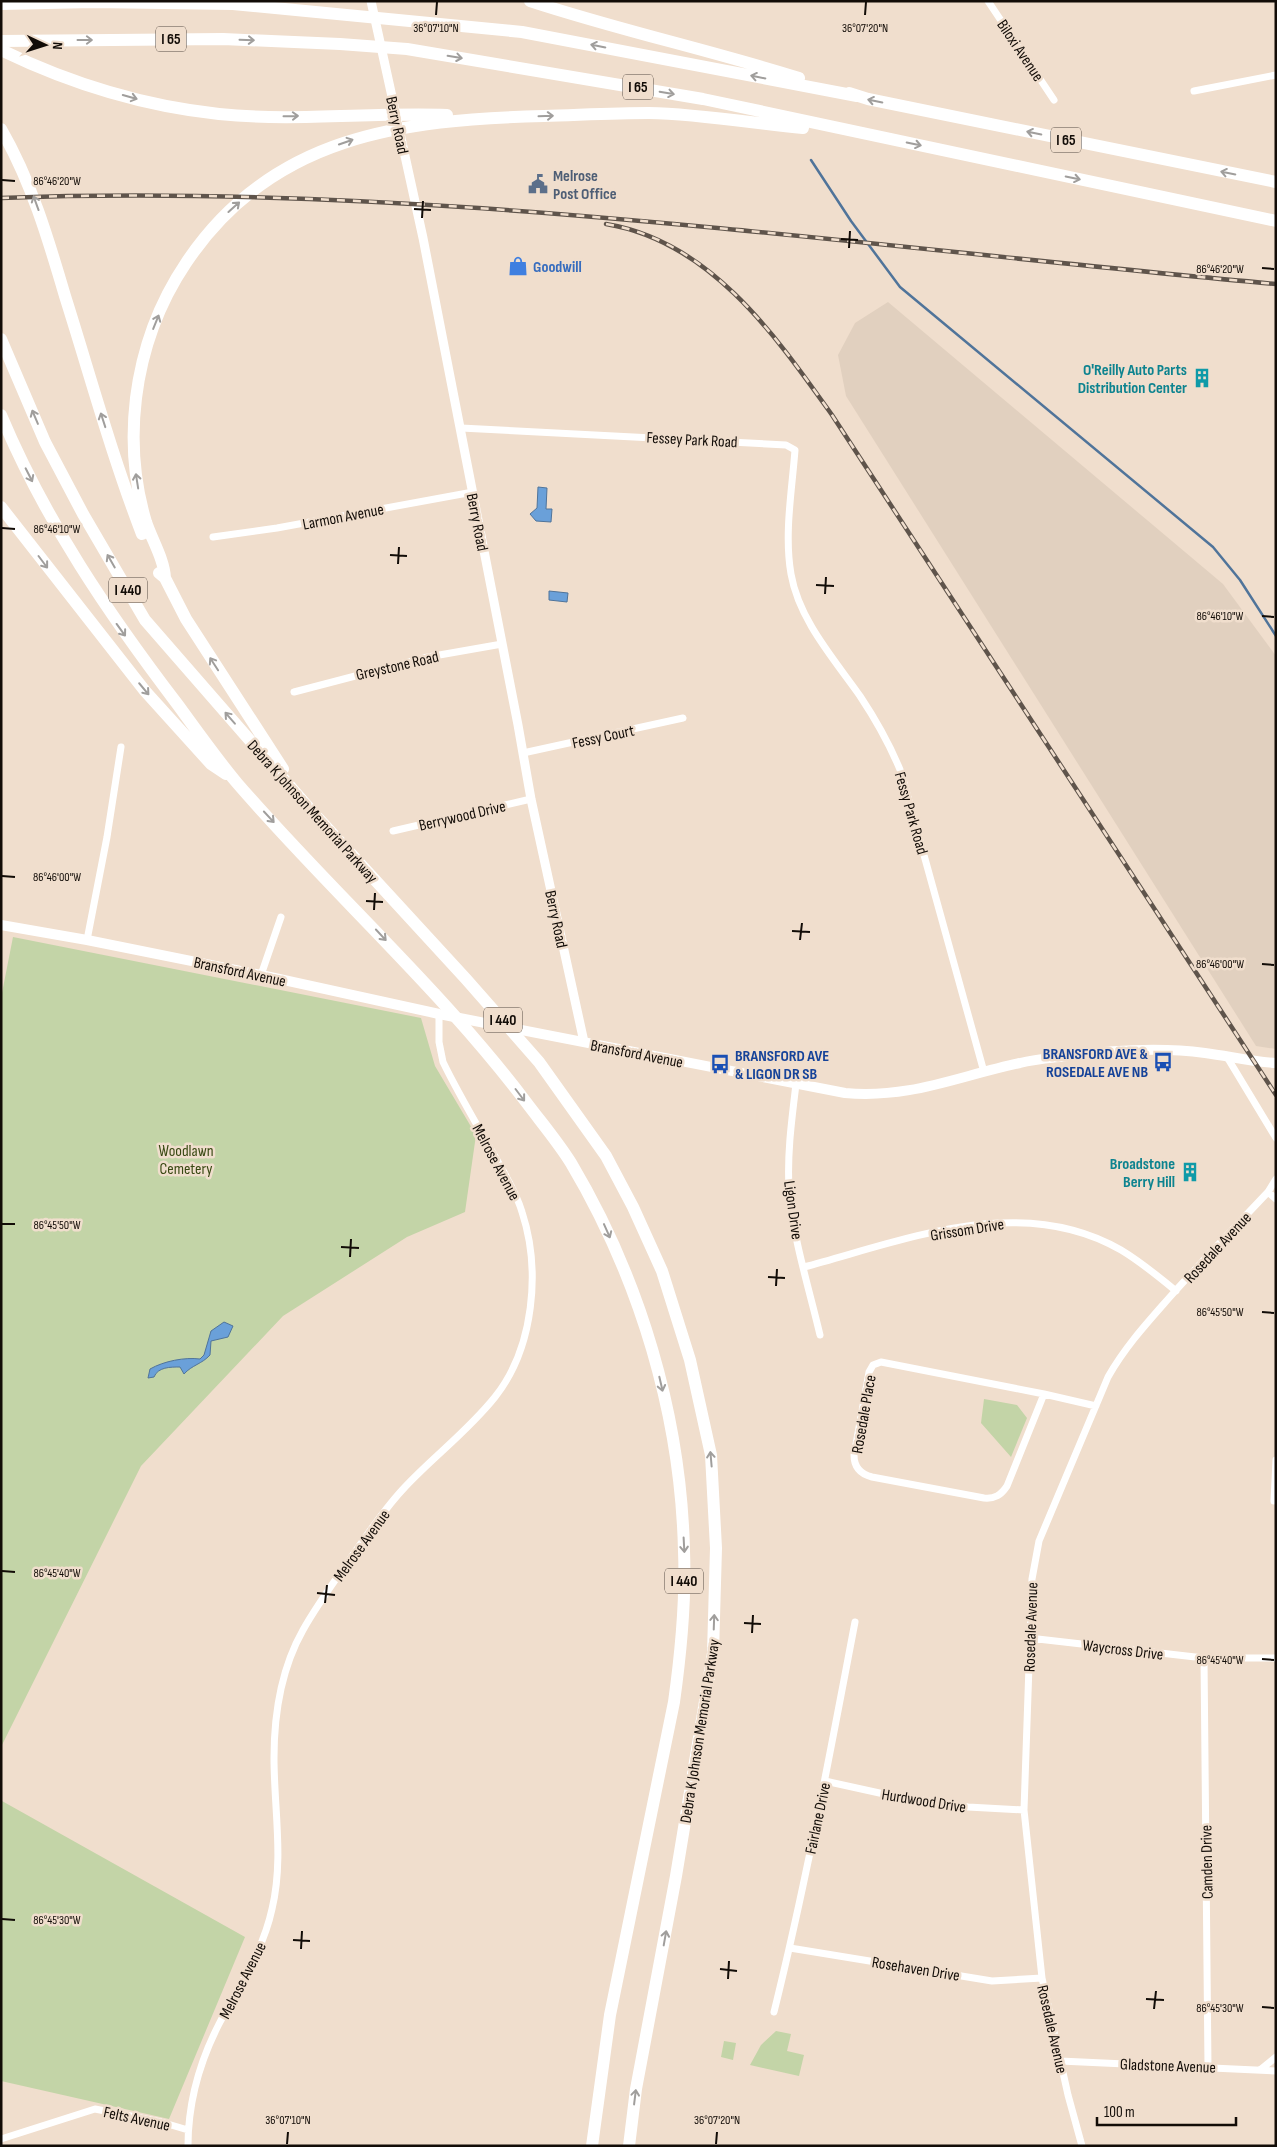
<svg xmlns="http://www.w3.org/2000/svg" width="1277" height="2147" viewBox="0 0 1277 2147" font-family="'Sofia Sans Condensed',sans-serif">
<style>
.industrial{fill:#e1d0bf}
.green{fill:#c3d4a7}
.water{fill:#6aa0d9;stroke:#50749a}
.lines{fill:none;stroke-linecap:round;stroke-linejoin:round}
.stream{stroke:#50749a;stroke-width:2.5}
.minor{stroke:#fff;stroke-width:7}
.tertiary{stroke:#fff;stroke-width:9}
.secondary{stroke:#fff;stroke-width:10}
.motorway{stroke:#fff;stroke-width:12}
.rail-casing{stroke:#5f544b;stroke-width:4.5}
.rail{stroke:#f0decd;stroke-width:2.5;stroke-dasharray:8;stroke-linecap:butt}
.oneway{stroke:#a09e9c}
.ticks{fill:none;stroke:#120c07;stroke-width:2}
.labels{text-anchor:middle;stroke-width:5;stroke-linejoin:round;paint-order:stroke}
.shield{fill:#f0decd;stroke:#554b42;stroke-width:1}
.shield-label{font-size:15px;font-weight:bold;fill:#120c07}
.street-label{font-size:16px;fill:#120c07;stroke:#f0decd}
.service-label{font-size:16px;font-weight:bold;fill:#4e5e75;stroke:#f0decd;text-anchor:start}
.shop-label{font-size:16px;font-weight:bold;fill:#366cbe;stroke:#f0decd;text-anchor:start}
.culture-label{font-size:16px;font-weight:bold;fill:#0d838f;stroke:#f0decd;text-anchor:end}
.transit-label{font-size:16px;font-weight:bold;fill:#164399;stroke:#f0decd;text-anchor:end}
.park-label{font-size:16px;fill:#384812;stroke:#f0decd}
.ticks-label{font-size:12px;text-anchor:middle;fill:#120c07;stroke:#f0decd;stroke-width:5;stroke-linejoin:round;paint-order:stroke}
</style>
<rect width="100%" height="100%" fill="#f0decd"/>
<path class="industrial" d="M888 302 1223 584 1276 656V1049L1256 1046 846 396 838 355 855 323Z"/>
<path class="green" d="M13 937 421 1018 435 1066 476 1135 465 1212 407 1237 283 1316 141 1466 1 1747V998Z
M984 1399 1017 1405 1027 1418 1011 1457 981 1423Z
M1 1796 2 1801 245 1937 169 2119 1 2081Z
M776 2031 791 2034 787 2051 804 2055 799 2076 750 2065 761 2045Z
M724 2041 736 2043 733 2060 721 2057Z"/>
<path class="water" d="M538 487 547 488 546 509H552L551 522 536 521 530 514 537 508Z
M549 591 568 593 567 602 549 600Z
M224 1322 233 1326 228 1337 211 1341 210 1355C202 1364 192 1365 184 1374L180 1367C170 1367 158 1367 154 1377L148 1378 150 1369C164 1361 185 1357 200 1359L204 1355 211 1331Z"/>
<g class="lines">
<path class="stream" d="M811 160 851 221 900 287 1213 547 1240 580 1276 636"/>
<path class="minor" d="M988 1 1054 100
M1194 91 1276 75
M461 428 786 445 795 450C792 490 784 534 791 574 799 620 834 659 860 696 876 720 890 745 901 772L984 1072
M213 537 277 528 473 492
M294 692 428 657 502 644
M523 753 683 718
M393 831 531 799
M87 940 107 837 121 747
M261 975 281 917
M1227 1057 1276 1138
M796 1084C792 1118 787 1153 789 1188 792 1235 809 1288 820 1335
M1268 1192 1276 1199
M804 1267C906 1240 1021 1192 1121 1250 1141 1262 1158 1276 1176 1291
M881 1362 1044 1394 1007 1486C1001 1495 995 1499 984 1498L872 1477C860 1474 854 1467 854 1455L869 1372 873 1365Z
M1044 1394 1096 1406
M1274 1501 1276 1460
M1029 1638 1204 1658H1276
M1204 1658 1208 2067
M825 1781 884 1794 968 1807 1024 1810
M790 1948 992 1981 1042 1978
M774 2012C806 1883 830 1753 855 1622
M1060 2061 1276 2071
M1260 2070 1276 2057
M1 2139 95 2109 161 2122 188 2130
M188 2146C188 2103 200 2061 219 2024 239 1986 263 1951 272 1909 284 1859 274 1809 274 1758 274 1714 281 1669 303 1630 317 1605 334 1582 350 1559 367 1535 384 1509 405 1487 434 1456 468 1431 495 1397 534 1348 541 1270 522 1212 516 1191 503 1171 493 1153 476 1123 458 1093 443 1062L439 1042V1014
M1082 2146 1068 2095 1042 1978 1024 1810 1032 1579 1039 1541 1108 1377C1125 1347 1147 1323 1169 1298 1201 1262 1235 1227 1268 1192L1276 1179"/>
<path class="tertiary" d="M371 1 423 238 518 725 531 799 584 1042"/>
<path class="secondary" d="M1 925 87 940 261 975 439 1014 845 1093C910 1099 958 1076 1020 1063 1036 1059 1052 1058 1068 1056 1113 1050 1160 1047 1205 1053 1229 1056 1252 1062 1276 1063"/>
<path class="motorway" d="M530 1C618 30 710 50 799 78
M1 4 93 2 233 4 522 32 857 96
M1 41 223 39 340 44 407 49 703 99 1276 221
M1 50C69 83 144 106 219 114 295 122 371 112 447 115
M849 93 868 99 1276 182
M1 129C31 181 48 238 65 296 90 375 112 456 142 534
M1 339 45 442 83 514 145 620 308 807 466 979 539 1062 606 1156 633 1207 662 1271 690 1360 711 1455 716 1548 713 1653 676 1876 636 2089 629 2146
M1 415C46 522 108 613 178 705 197 731 216 758 237 783 331 892 439 987 526 1102 541 1122 558 1142 571 1163 640 1279 681 1416 684 1551 686 1601 681 1652 674 1702L610 2015 592 2146
M1 507 145 691 211 764 226 774
M159 573 165 578 186 619 283 769
M165 578C164 559 152 540 146 522 134 482 131 439 136 398 142 350 159 303 186 263 271 135 402 120 544 116 579 115 614 113 649 113 700 114 752 123 803 128"/>
<defs>
<path id="rail" d="M1 198C428 182 851 246 1276 284
M606 224C710 241 775 335 832 415L1276 1095"/>
</defs>
<use href="#rail" class="rail-casing"/>
<use href="#rail" class="rail"/>
</g>
<defs><path id="oneway-shaft" d="M-6 0H5M1.5-3L5.5 0L1.5 3" fill="none" stroke-width="1.6" stroke-linecap="round" stroke-linejoin="round" transform="scale(1.25)"/></defs>
<g class="oneway">
<use href="#oneway-shaft" transform="translate(85 40)"/>
<use href="#oneway-shaft" transform="translate(247 40) rotate(2)"/>
<use href="#oneway-shaft" transform="translate(598 46) rotate(-169)"/>
<use href="#oneway-shaft" transform="translate(455 57) rotate(9)"/>
<use href="#oneway-shaft" transform="translate(758 77) rotate(-169)"/>
<use href="#oneway-shaft" transform="translate(667 93) rotate(10)"/>
<use href="#oneway-shaft" transform="translate(130 97) rotate(16)"/>
<use href="#oneway-shaft" transform="translate(875 101) rotate(-168)"/>
<use href="#oneway-shaft" transform="translate(291 116) rotate(-1)"/>
<use href="#oneway-shaft" transform="translate(546 116) rotate(-2)"/>
<use href="#oneway-shaft" transform="translate(1034 133) rotate(-168)"/>
<use href="#oneway-shaft" transform="translate(346 142) rotate(-19)"/>
<use href="#oneway-shaft" transform="translate(914 144) rotate(12)"/>
<use href="#oneway-shaft" transform="translate(1228 173) rotate(-169)"/>
<use href="#oneway-shaft" transform="translate(1073 178) rotate(12)"/>
<use href="#oneway-shaft" transform="translate(36 203) rotate(-110)"/>
<use href="#oneway-shaft" transform="translate(234 207) rotate(-42)"/>
<use href="#oneway-shaft" transform="translate(156 322) rotate(-68)"/>
<use href="#oneway-shaft" transform="translate(35 417) rotate(-113)"/>
<use href="#oneway-shaft" transform="translate(103 420) rotate(-108)"/>
<use href="#oneway-shaft" transform="translate(29 475) rotate(63)"/>
<use href="#oneway-shaft" transform="translate(137 481) rotate(-99)"/>
<use href="#oneway-shaft" transform="translate(111 561) rotate(-120)"/>
<use href="#oneway-shaft" transform="translate(43 562) rotate(53)"/>
<use href="#oneway-shaft" transform="translate(121 630) rotate(54)"/>
<use href="#oneway-shaft" transform="translate(214 664) rotate(-123)"/>
<use href="#oneway-shaft" transform="translate(144 689) rotate(50)"/>
<use href="#oneway-shaft" transform="translate(230 718) rotate(-131)"/>
<use href="#oneway-shaft" transform="translate(269 817) rotate(47)"/>
<use href="#oneway-shaft" transform="translate(381 935) rotate(47)"/>
<use href="#oneway-shaft" transform="translate(520 1095) rotate(53)"/>
<use href="#oneway-shaft" transform="translate(607 1231) rotate(66)"/>
<use href="#oneway-shaft" transform="translate(661 1384) rotate(77)"/>
<use href="#oneway-shaft" transform="translate(711 1459) rotate(-95)"/>
<use href="#oneway-shaft" transform="translate(684 1545) rotate(87)"/>
<use href="#oneway-shaft" transform="translate(714 1622) rotate(-88)"/>
<use href="#oneway-shaft" transform="translate(665 1938) rotate(-80)"/>
<use href="#oneway-shaft" transform="translate(635 2097) rotate(-83)"/>
</g>
<path class="ticks" d="M436 15 437 2M865 15 866 2M2 180 15 181M414 209 431 210M422 218 423 201M841 239 858 240M849 248 850 231M1262 268 1274 269M2 528 15 529M390 555 407 556M398 564 399 547M816 585 834 586M825 594 826 577M1262 616 1274 617M2 876 15 877M366 901 383 902M374 910 375 893M792 931 810 932M800 940 802 923M1262 964 1274 965M2 1224H15M341 1247 359 1248M350 1257 351 1239M768 1277 785 1278M776 1286 777 1269M1262 1312 1274 1313M2 1571 15 1572M317 1593 335 1595M325 1603 327 1585M744 1623 761 1624M752 1633 753 1615M1262 1659 1274 1660M2 1919 15 1920M293 1940 310 1941M301 1949 302 1931M720 1969 737 1971M728 1979 729 1961M1146 1999 1164 2000M1262 2007 1274 2008M1154 2009 1156 1991M287 2144 288 2132M716 2144 717 2132"/>
<defs>
<symbol id="civic-bare" viewBox="-9 -9 18 18"><path d="M-.6-6.5H3V-4.5H.6V-3L4-1V1h2V6H-6V1h2V-1L-.6-3ZM-1.2 2.5V6h2.4V2.5Z" fill="#5c6f8a" stroke="#f0decd" stroke-width="2.5" paint-order="stroke"/></symbol>
<symbol id="shop-bare" viewBox="-9 -9 18 18"><path d="M-5-2.5h2.3a2.7 3.5 0 0 1 5.4 0H5L5.5 6h-11ZM-1.5-2.5h3a1.5 2.3 0 0 0-3 0Z" fill="#3f7fe0" stroke="#f0decd" stroke-width="2.5" paint-order="stroke"/></symbol>
<symbol id="building-bare" viewBox="-9 -9 18 18"><path d="M-4-6H4V6H1V3H-1V6H-4ZM-2.5-4.3h1.7v1.8h-1.7ZM.8-4.3h1.7v1.8H.8ZM-2.5-1h1.7V.8h-1.7ZM.8-1h1.7V.8H.8Z" fill="#0f9aa8" stroke="#f0decd" stroke-width="2.5" paint-order="stroke"/></symbol>
<symbol id="bus-bare" viewBox="-9 -9 18 18"><path d="M-5-6H5V4H4V6H2V4H-2V6H-4V4H-5ZM-3.5-4V0h7V-4ZM-3.5 1.2v1.5H-2V1.2ZM2 1.2v1.5H3.5V1.2Z" fill="#1a4fb4" stroke="#f0decd" stroke-width="2.5" paint-order="stroke"/></symbol>
</defs>
<g fill-rule="evenodd">
<use href="#civic-bare" x="524" y="170" width="28" height="28"/>
<use href="#shop-bare" x="504" y="252" width="28" height="28"/>
<use href="#building-bare" x="1188" y="364" width="28" height="28"/>
<use href="#bus-bare" x="1149" y="1048" width="28" height="28"/>
<use href="#bus-bare" x="706" y="1050" width="28" height="28"/>
<use href="#building-bare" x="1176" y="1158" width="28" height="28"/>
</g>
<g class="labels">
<g class="shield">
<rect x="156" y="26.5" width="30" height="25" rx="4"/>
<rect x="623" y="74.5" width="30" height="25" rx="4"/>
<rect x="1051" y="127.5" width="30" height="25" rx="4"/>
<rect x="109" y="577.5" width="38" height="25" rx="4"/>
<rect x="484" y="1007.5" width="38" height="25" rx="4"/>
<rect x="665" y="1568.5" width="38" height="25" rx="4"/>
</g>
<g class="shield-label">
<text x="171" y="44">I 65</text>
<text x="638" y="92">I 65</text>
<text x="1066" y="145">I 65</text>
<text x="128" y="595">I 440</text>
<text x="503" y="1025">I 440</text>
<text x="684" y="1586">I 440</text>
</g>
<g class="street-label">
<text transform="translate(1021 50) rotate(56)" y="6">Biloxi Avenue</text>
<text transform="translate(398 125) rotate(78)" y="6">Berry Road</text>
<text transform="translate(692 439) rotate(3)" y="6">Fessey Park Road</text>
<text transform="translate(343 516) rotate(-11)" y="6">Larmon Avenue</text>
<text transform="translate(478 522) rotate(79)" y="6">Berry Road</text>
<text transform="translate(397 665) rotate(-13)" y="6">Greystone Road</text>
<text transform="translate(603 736) rotate(-12)" y="6">Fessy Court</text>
<text transform="translate(313 811) rotate(48)" y="6">Debra K Johnson Memorial Parkway</text>
<text transform="translate(912 813) rotate(74)" y="6">Fessy Park Road</text>
<text transform="translate(462 815) rotate(-13)" y="6">Berrywood Drive</text>
<text transform="translate(557 919) rotate(78)" y="6">Berry Road</text>
<text transform="translate(240 971) rotate(12)" y="6">Bransford Avenue</text>
<text transform="translate(637 1053) rotate(11)" y="6">Bransford Avenue</text>
<text transform="translate(497 1162) rotate(62)" y="6">Melrose Avenue</text>
<text transform="translate(794 1210) rotate(82)" y="6">Ligon Drive</text>
<text transform="translate(967 1229) rotate(-9)" y="6">Grissom Drive</text>
<text transform="translate(1217 1247) rotate(-47)" y="6">Rosedale Avenue</text>
<text transform="translate(863 1414) rotate(-80)" y="6">Rosedale Place</text>
<text transform="translate(361 1545) rotate(-54)" y="6">Melrose Avenue</text>
<text transform="translate(1030 1627) rotate(-88)" y="6">Rosedale Avenue</text>
<text transform="translate(1123 1649) rotate(7)" y="6">Waycross Drive</text>
<text transform="translate(699 1731) rotate(-81)" y="6">Debra K Johnson Memorial Parkway</text>
<text transform="translate(924 1800) rotate(9)" y="6">Hurdwood Drive</text>
<text transform="translate(817 1818) rotate(-78)" y="6">Fairlane Drive</text>
<text transform="translate(1206 1862) rotate(-91)" y="6">Camden Drive</text>
<text transform="translate(916 1968) rotate(9)" y="6">Rosehaven Drive</text>
<text transform="translate(242 1980) rotate(-63)" y="6">Melrose Avenue</text>
<text transform="translate(1053 2029) rotate(77)" y="6">Rosedale Avenue</text>
<text transform="translate(1168 2065) rotate(2)" y="6">Gladstone Avenue</text>
<text transform="translate(137 2118) rotate(12)" y="6">Felts Avenue</text>
</g>
<g class="service-label">
<text x="553" y="181">Melrose<tspan x="553" dy="18">Post Office</tspan></text>
</g>
<g class="shop-label">
<text x="533" y="272">Goodwill</text>
</g>
<g class="culture-label">
<text x="1187" y="375">O'Reilly Auto Parts<tspan x="1187" dy="18">Distribution Center</tspan></text>
<text x="1175" y="1169">Broadstone<tspan x="1175" dy="18">Berry Hill</tspan></text>
</g>
<g class="transit-label">
<text x="1148" y="1059">BRANSFORD AVE &amp;<tspan x="1148" dy="18">ROSEDALE AVE NB</tspan></text>
<text x="735" y="1061" text-anchor="start">BRANSFORD AVE<tspan x="735" dy="18">&amp; LIGON DR SB</tspan></text>
</g>
<g class="park-label">
<text x="186" y="1156">Woodlawn<tspan x="186" dy="18">Cemetery</tspan></text>
</g>
</g>
<g class="ticks-label">
<text x="436" y="32">36°07'10"N</text>
<text x="865" y="32">36°07'20"N</text>
<text x="57" y="185">86°46'20"W</text>
<text x="1220" y="273">86°46'20"W</text>
<text x="57" y="533">86°46'10"W</text>
<text x="1220" y="620">86°46'10"W</text>
<text x="57" y="881">86°46'00"W</text>
<text x="1220" y="968">86°46'00"W</text>
<text x="57" y="1229">86°45'50"W</text>
<text x="1220" y="1316">86°45'50"W</text>
<text x="57" y="1577">86°45'40"W</text>
<text x="1220" y="1664">86°45'40"W</text>
<text x="57" y="1924">86°45'30"W</text>
<text x="1220" y="2012">86°45'30"W</text>
<text x="288" y="2124">36°07'10"N</text>
<text x="717" y="2124">36°07'20"N</text>
</g>
<rect width="1277" height="2147" fill="none" stroke="#120c07" stroke-width="5"/>
<g transform="translate(45 45) rotate(94)" stroke="#f0decd" stroke-width="4" paint-order="stroke">
<path d="M0-4L9 19L0 12L-9 19Z" fill="#120c07"/>
<text y="-8" font-size="14" font-weight="bold" text-anchor="middle" fill="#120c07">N</text>
</g>
<path d="M1097 2117v8h139v-8" fill="none" stroke="#120c07" stroke-width="2.5"/>
<text x="1104" y="2117" font-size="15" fill="#120c07" stroke="#f0decd" stroke-width="4" paint-order="stroke">100 m</text>
</svg>
